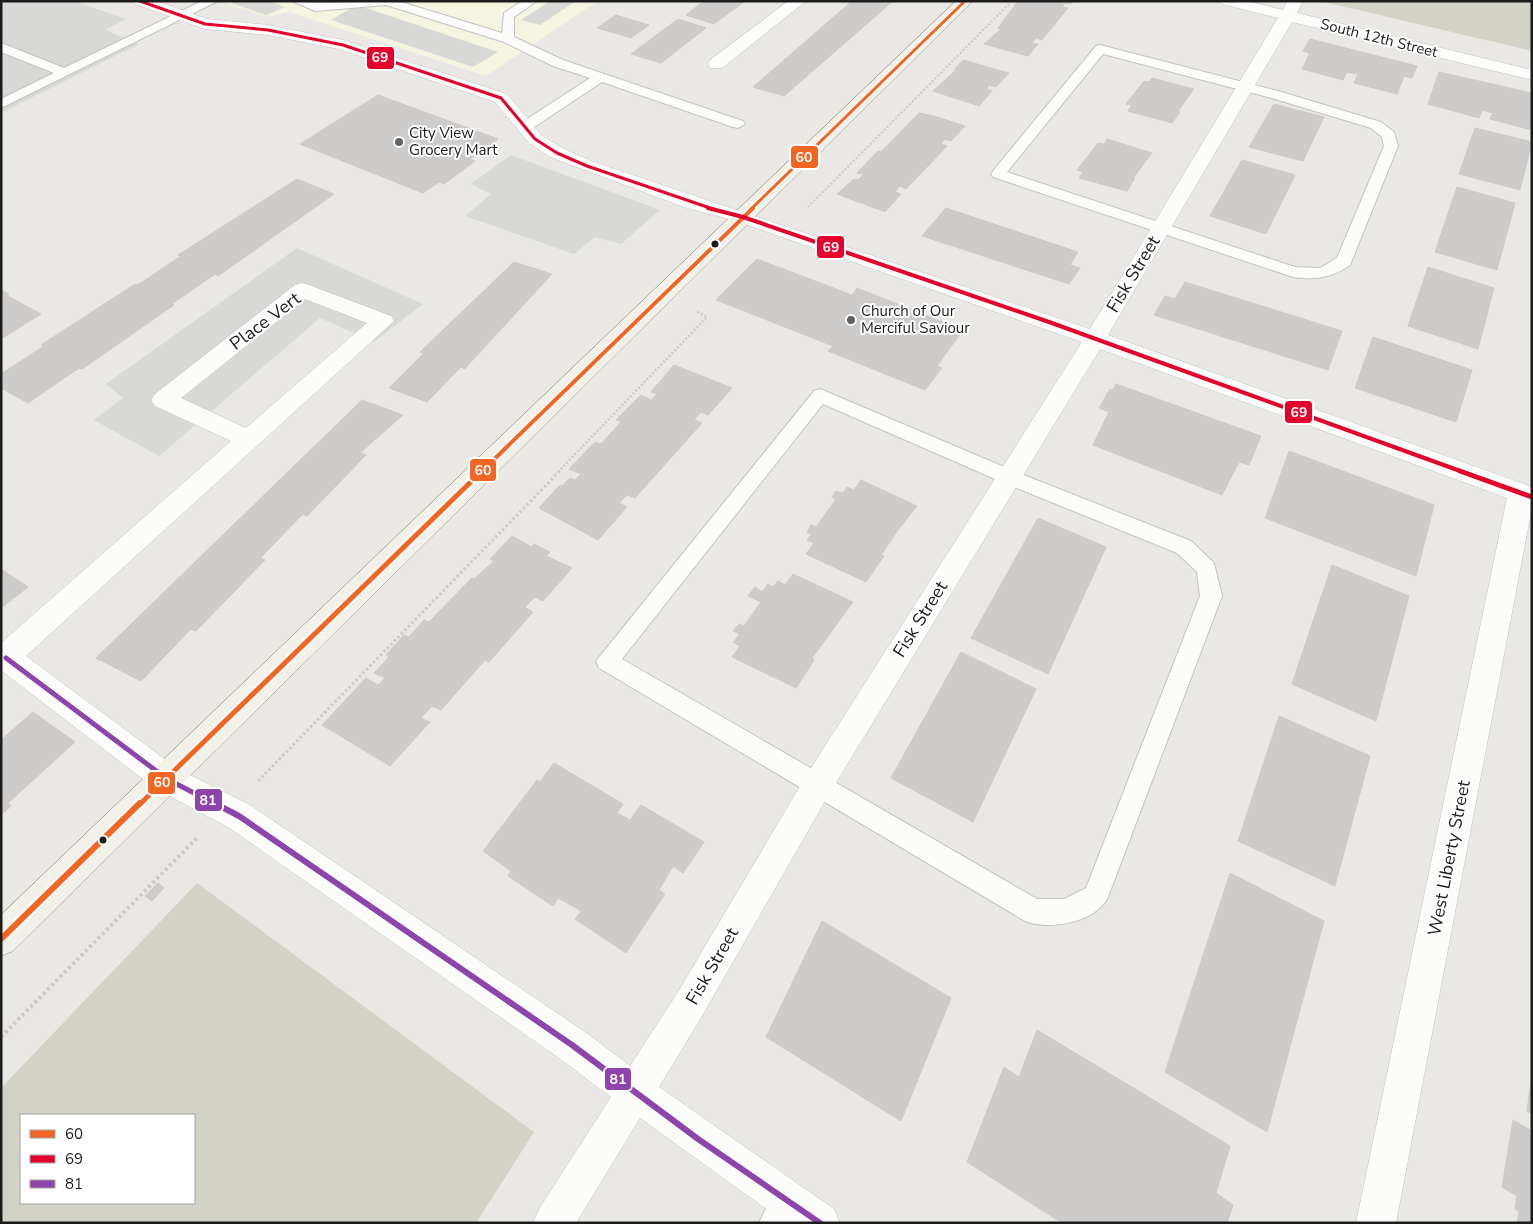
<svg xmlns="http://www.w3.org/2000/svg" width="1533" height="1224" viewBox="0 0 1533 1224" font-family="'Nunito Sans',sans-serif">
<style>
.education{fill:#f4f4e0}
.religious{fill:#d8d8d6}
.construction{fill:#d3d2c7;fill-rule:evenodd}
.building{fill:#ceccca;stroke:#cdcac6}
.lines{fill:none;stroke-linecap:round;stroke-linejoin:round}
.service-casing{stroke:#c3c2c1;stroke-width:2}
.minor-casing{stroke:#c3c2c1;stroke-width:1}
.secondary-casing{stroke:#90927e;stroke-width:1}
.path-far3{stroke:#d4c7c5;stroke-width:2;stroke-dasharray:2 2;stroke-linecap:butt}
.path-far2{stroke:#d4c7c5;stroke-width:2.5;stroke-dasharray:2 2;stroke-linecap:butt}
.path-far1{stroke:#d4c7c5;stroke-width:3;stroke-dasharray:2.5 2.5;stroke-linecap:butt}
.path{stroke:#d4c7c5;stroke-width:4;stroke-dasharray:3 3;stroke-linecap:butt}
.service{fill:#fcfcfb;fill-rule:evenodd}
.minor{fill:#fcfcfb;fill-rule:evenodd}
.secondary{fill:#f1f1e9;fill-rule:evenodd}
.bus-1-far3-casing{stroke:#fff;stroke-width:5.5}
.bus-1-far2-casing{stroke:#fff;stroke-width:7}
.bus-1-far1-casing{stroke:#fff;stroke-width:9}
.bus-1-casing{stroke:#fff;stroke-width:10}
.bus-2-far2-casing{stroke:#fff;stroke-width:5.5}
.bus-2-far1-casing{stroke:#fff;stroke-width:7}
.bus-2-casing{stroke:#fff;stroke-width:9}
.bus-3-far1-casing{stroke:#fff;stroke-width:9}
.bus-3-casing{stroke:#fff;stroke-width:10}
.bus-1-far3{stroke:#f26522;stroke-width:3}
.bus-1-far2{stroke:#f26522;stroke-width:4}
.bus-1-far1{stroke:#f26522;stroke-width:5}
.bus-1{stroke:#f26522;stroke-width:6}
.bus-2-far2{stroke:#e4002b;stroke-width:3}
.bus-2-far1{stroke:#e4002b;stroke-width:4}
.bus-2{stroke:#e4002b;stroke-width:5}
.bus-3-far1{stroke:#8e44ad;stroke-width:5}
.bus-3{stroke:#8e44ad;stroke-width:6}
.poi-dot{fill:#646362;stroke:#fff;stroke-width:2}
.bus-dot{fill:#1c1c1c;stroke:#fff;stroke-width:2}
.labels{text-anchor:middle;stroke-width:4;stroke-linejoin:round;paint-order:stroke}
.far-street-label{font-size:15px;fill:#1c1c1c;stroke:#fff}
.far-poi-label{font-size:15px;fill:#1c1c1c;stroke:#fff;text-anchor:start}
.street-label{font-size:18px;fill:#1c1c1c;stroke:#fff}
.line-badge{stroke:#fff;stroke-width:2}
.badge-label{font-size:14px;text-anchor:middle;font-weight:bold;fill:#fff}
</style>
<rect width="100%" height="100%" fill="#eae8e5"/>
<path class="education" d="M219 1H598L486 76 289 12 266 17Z"/>
<path class="religious" d="M1 1H74L126 19 105 30 139 44 1 113Z
M235 1H270L285 7 266 15 231 3Z
M550 1H576L540 25 521 20Z
M357 5 498 52 473 67 331 20Z
M511 155 660 210 621 244 595 237 574 254 465 216 491 194 471 184Z
M297 248 423 304 374 342 320 318 159 456 94 420 123 398 106 384Z"/>
<path class="construction" d="M1320 1H1532V51Z
M197 883 534 1132 476 1223H1V1088ZM21 1115H194V1203H21Z"/>
<path class="building" d="M704 1H745L714 24 686 15Z
M852 1H893L784 96 753 87Z
M1018 1H1074L1071 4 1065 3 1062 7 1068 8 1042 40 1036 38 1032 43 1038 44 1028 56 984 44 1001 29 998 28Z
M616 15 619 16 649 25 631 38 597 28Z
M678 19 706 28 661 63 631 54Z
M1310 39 1417 66 1412 78 1404 76 1397 94 1354 83 1358 74 1347 72 1343 80 1302 69 1310 53 1303 51Z
M963 60 1009 73 996 87 989 85 986 89 992 91 979 106 933 91 956 70H954Z
M1439 72 1532 93V130L1490 119 1493 113 1482 110 1479 118 1428 104Z
M1152 78 1194 89 1178 111 1180 112 1172 123 1128 111 1132 105 1126 104 1144 81 1149 82Z
M378 95 490 136 498 139 470 159 475 161 444 184 439 182 423 193 300 144Z
M1274 104 1324 117 1303 161 1249 147Z
M919 113 934 116 965 126 951 141 945 139 941 144 947 146 906 189 900 186 895 192 901 194 885 212 837 194 854 179 858 180 864 174 857 173 878 151 881 152Z
M1475 128 1532 142 1520 190 1459 174Z
M1107 139 1152 153 1133 178H1135L1127 191 1079 178 1083 172 1077 170 1098 143 1104 144Z
M1242 160 1295 175 1266 234 1210 216Z
M297 179 334 194 218 276 215 274 172 304 174 305 82 369 79 368 28 403 1 388V374L44 346 41 345 135 284 137 285 144 281 181 256 178 255Z
M1457 187 1515 203 1497 270 1435 252Z
M946 208 1078 252 1070 265 1080 268 1069 284 922 236Z
M757 259 852 295 857 288 963 330 937 366 942 368 925 390 828 351 833 346 716 300Z
M514 262 552 274 469 364 465 369 461 367 427 402 389 388 424 353 420 352Z
M1428 267 1494 288 1478 349 1408 326Z
M1185 282 1342 331 1328 370 1154 315 1165 296 1175 299Z
M1 290 9 294 6 295 41 314 1 339Z
M1373 337 1472 370 1456 422 1355 388Z
M674 365 732 388 708 415 701 412 694 420 702 423 635 498 627 495 619 503 627 507 598 540 539 508 560 485 562 486 570 478 575 480 581 474 569 469 595 442 601 444 621 422 616 420 641 395 651 400 657 394 651 392Z
M1116 384 1261 436 1249 465 1239 462 1222 495 1093 445 1109 412 1099 408 1110 389 1113 390Z
M362 400 403 415 360 453 366 455 307 516 303 514 265 553 260 558 265 560 196 631 191 629 141 681 96 658Z
M1289 451 1434 505 1416 576 1265 518Z
M861 480 917 506 898 530 881 555 884 556 866 582 806 554 814 543 807 540 812 534 807 532 811 525 816 527 836 499 832 497 836 491 843 493 847 487 854 490Z
M1038 518 1106 547 1048 674 971 638Z
M512 536 532 547 534 544 550 552 546 556 572 568 543 601 535 597 525 607 533 612 489 662 485 660 441 710 432 706 421 718 430 722 390 766 322 725 366 678 378 685 385 678 374 673 389 657 386 655 404 635 409 637 424 620 429 622 472 578 474 579 494 561 490 559Z
M1332 565 1409 596 1376 721 1292 684Z
M1 569 28 587 1 608Z
M793 574 853 602 812 658 814 660 796 688 732 657 740 646 733 642 740 634 733 631 739 624 744 626 761 602 748 596 755 587 762 592 768 584 773 587 778 581 785 585Z
M961 652 1036 689 973 822 891 778Z
M33 712 75 742 8 803 11 806 1 815V740Z
M1279 716 1370 756 1335 886 1238 841Z
M554 763 623 804 617 813 630 820 641 805 704 842 683 873 673 866 659 890 665 894 626 953 575 919 581 912 578 909 558 898 553 906 508 876 511 871 483 851 537 780 540 782Z
M1230 873 1324 921 1267 1132 1165 1072Z
M158 883 164 888 152 901 145 896Z
M822 921 951 998 901 1121 766 1037Z
M1037 1030 1230 1146 1216 1193 1233 1205 1227 1223H1062L967 1162 1004 1067 1019 1077Z
M1532 1075V1114L1527 1111Z
M1513 1120 1532 1131V1223H1517L1519 1212 1515 1209 1517 1196 1502 1187Z"/>
<g class="lines">
<defs>
<path id="service" d="M202 1H218L1 108V99L54 73 1 52V43L64 68Z
M292 1 316 3 398 1 502 33 504 13 522 1H537L514 17V37L563 60 743 121 745 124 738 128 733 127 602 82 531 129H521L519 126 521 123 590 78 553 66 504 42 386 5 315 11Z
M1100 45 1278 91 1381 122 1394 132 1398 146 1350 265C1332 278 1315 280 1293 277L993 177 991 174 993 171 1096 46ZM1103 54 1268 97 1371 128 1382 137 1384 146 1337 258 1320 268 1295 267 1007 172Z
M820 389 1016 472 1191 541 1214 563 1222 596 1108 897C1097 922 1049 931 1025 921L599 668 596 661 814 391ZM823 404 1002 482 1177 553 1197 572 1200 596 1086 888 1064 899H1037L622 659Z
M786 1185 797 1189 801 1200 790 1223H759L775 1189Z"/>
<path id="minor" d="M132 1H156L207 19 268 25 343 40 507 94 541 135 564 149 594 162 1090 329 1278 18 1222 4 1219 1H1247L1283 10 1287 1H1303L1297 13 1532 70V80L1292 22 1108 335 1532 487V507L1396 1223H1356L1507 498 1100 349 828 796 702 1016 659 1087 834 1209 840 1223H786L640 1118 576 1223H533L539 1209 611 1097 559 1058 228 827 156 789 3 672 1 673V643L231 441 155 406 151 400 155 394 295 285 302 283 309 285 391 316 394 321 26 656 178 769 250 805 585 1032 630 1066 678 992 806 776 1082 342 736 221 684 207 550 157 529 143 495 102 339 49 268 35 205 29 135 4ZM305 299 367 323 246 428 181 398Z
M788 1H806L722 68H710L708 64 710 60Z"/>
<path id="secondary" d="M956 1H973L13 951 1 956V915Z"/>
</defs>
<use href="#service" class="service-casing"/>
<use href="#minor" class="minor-casing"/>
<use href="#secondary" class="secondary-casing"/>
<path class="path-far3" d="M808 207 1012 1"/>
<path class="path-far2" d="M558 472 707 317 696 311"/>
<path class="path-far1" d="M258 781 560 471"/>
<path class="path" d="M1 1037 197 838"/>
<use href="#service" class="service"/>
<use href="#minor" class="minor"/>
<use href="#secondary" class="secondary"/>
<defs>
<path id="bus-1-far3" d="M751 209 965 1"/>
<path id="bus-1-far2" d="M481 472 753 208"/>
<path id="bus-1-far1" d="M139 805 482 471"/>
<path id="bus-1" d="M1 939 140 803"/>
<path id="bus-2-far2" d="M140 1 205 24 268 30 343 45 501 98 535 139 557 153 587 166 713 209"/>
<path id="bus-2-far1" d="M708 208 743 217 1049 322 1463 472"/>
<path id="bus-2" d="M1460 471 1532 497"/>
<path id="bus-3-far1" d="M6 658 167 779 217 805"/>
<path id="bus-3" d="M214 803 239 816 572 1045 698 1139 820 1223"/>
</defs>
<use href="#bus-1-far3" class="bus-1-far3-casing"/>
<use href="#bus-1-far2" class="bus-1-far2-casing"/>
<use href="#bus-1-far1" class="bus-1-far1-casing"/>
<use href="#bus-1" class="bus-1-casing"/>
<use href="#bus-2-far2" class="bus-2-far2-casing"/>
<use href="#bus-2-far1" class="bus-2-far1-casing"/>
<use href="#bus-2" class="bus-2-casing"/>
<use href="#bus-3-far1" class="bus-3-far1-casing"/>
<use href="#bus-3" class="bus-3-casing"/>
<use href="#bus-1-far3" class="bus-1-far3"/>
<use href="#bus-1-far2" class="bus-1-far2"/>
<use href="#bus-1-far1" class="bus-1-far1"/>
<use href="#bus-1" class="bus-1"/>
<use href="#bus-2-far2" class="bus-2-far2"/>
<use href="#bus-2-far1" class="bus-2-far1"/>
<use href="#bus-2" class="bus-2"/>
<use href="#bus-3-far1" class="bus-3-far1"/>
<use href="#bus-3" class="bus-3"/>
</g>
<g class="poi-dot">
<circle cx="399" cy="142" r="5"/>
<circle cx="851" cy="320" r="5"/>
</g>
<g class="bus-dot">
<circle cx="715" cy="244" r="4.5"/>
<circle cx="103" cy="840" r="4.5"/>
</g>
<g class="labels">
<g class="far-street-label">
<text transform="translate(1379 38) rotate(14)" y="5">South 12th Street</text>
</g>
<g class="far-poi-label">
<text x="409" y="138">City View<tspan x="409" dy="17">Grocery Mart</tspan></text>
<text x="861" y="316">Church of Our<tspan x="861" dy="17">Merciful Saviour</tspan></text>
</g>
<g class="street-label">
<text transform="translate(1133 274) rotate(-59)" y="6">Fisk Street</text>
<text transform="translate(265 321) rotate(-37)" y="6">Place Vert</text>
<text transform="translate(920 619) rotate(-58)" y="6">Fisk Street</text>
<text transform="translate(1449 858) rotate(-79)" y="6">West Liberty Street</text>
<text transform="translate(712 966) rotate(-60)" y="6">Fisk Street</text>
</g>
</g>
<g class="line-badge">
<rect x="366" y="46" width="29" height="24" rx="5" fill="#e4002b"/>
<rect x="790" y="145" width="29" height="24" rx="5" fill="#f26522"/>
<rect x="816" y="235" width="29" height="24" rx="5" fill="#e4002b"/>
<rect x="1284" y="400" width="29" height="24" rx="5" fill="#e4002b"/>
<rect x="469" y="458" width="28" height="24" rx="5" fill="#f26522"/>
<rect x="147" y="771" width="29" height="24" rx="5" fill="#f26522"/>
<rect x="194" y="788" width="29" height="24" rx="5" fill="#8e44ad"/>
<rect x="604" y="1067" width="28" height="24" rx="5" fill="#8e44ad"/>
</g>
<g class="badge-label">
<text x="380" y="62">69</text>
<text x="804" y="162">60</text>
<text x="831" y="252">69</text>
<text x="1299" y="417">69</text>
<text x="483" y="475">60</text>
<text x="162" y="787">60</text>
<text x="208" y="805">81</text>
<text x="618" y="1084">81</text>
</g>
<rect width="1533" height="1224" fill="none" stroke="#1c1c1c" stroke-width="5"/>
<rect x="20" y="1114" width="175" height="90" fill="#ffffff" stroke="#a4a4a4"/>
<rect x="30" y="1130" width="25" height="8" fill="#f26522" stroke="#a4a4a4"/>
<text x="65" y="1139" font-size="15" fill="#1c1c1c">60</text>
<rect x="30" y="1155" width="25" height="8" fill="#e4002b" stroke="#a4a4a4"/>
<text x="65" y="1164" font-size="15" fill="#1c1c1c">69</text>
<rect x="30" y="1180" width="25" height="8" fill="#8e44ad" stroke="#a4a4a4"/>
<text x="65" y="1189" font-size="15" fill="#1c1c1c">81</text>
</svg>
